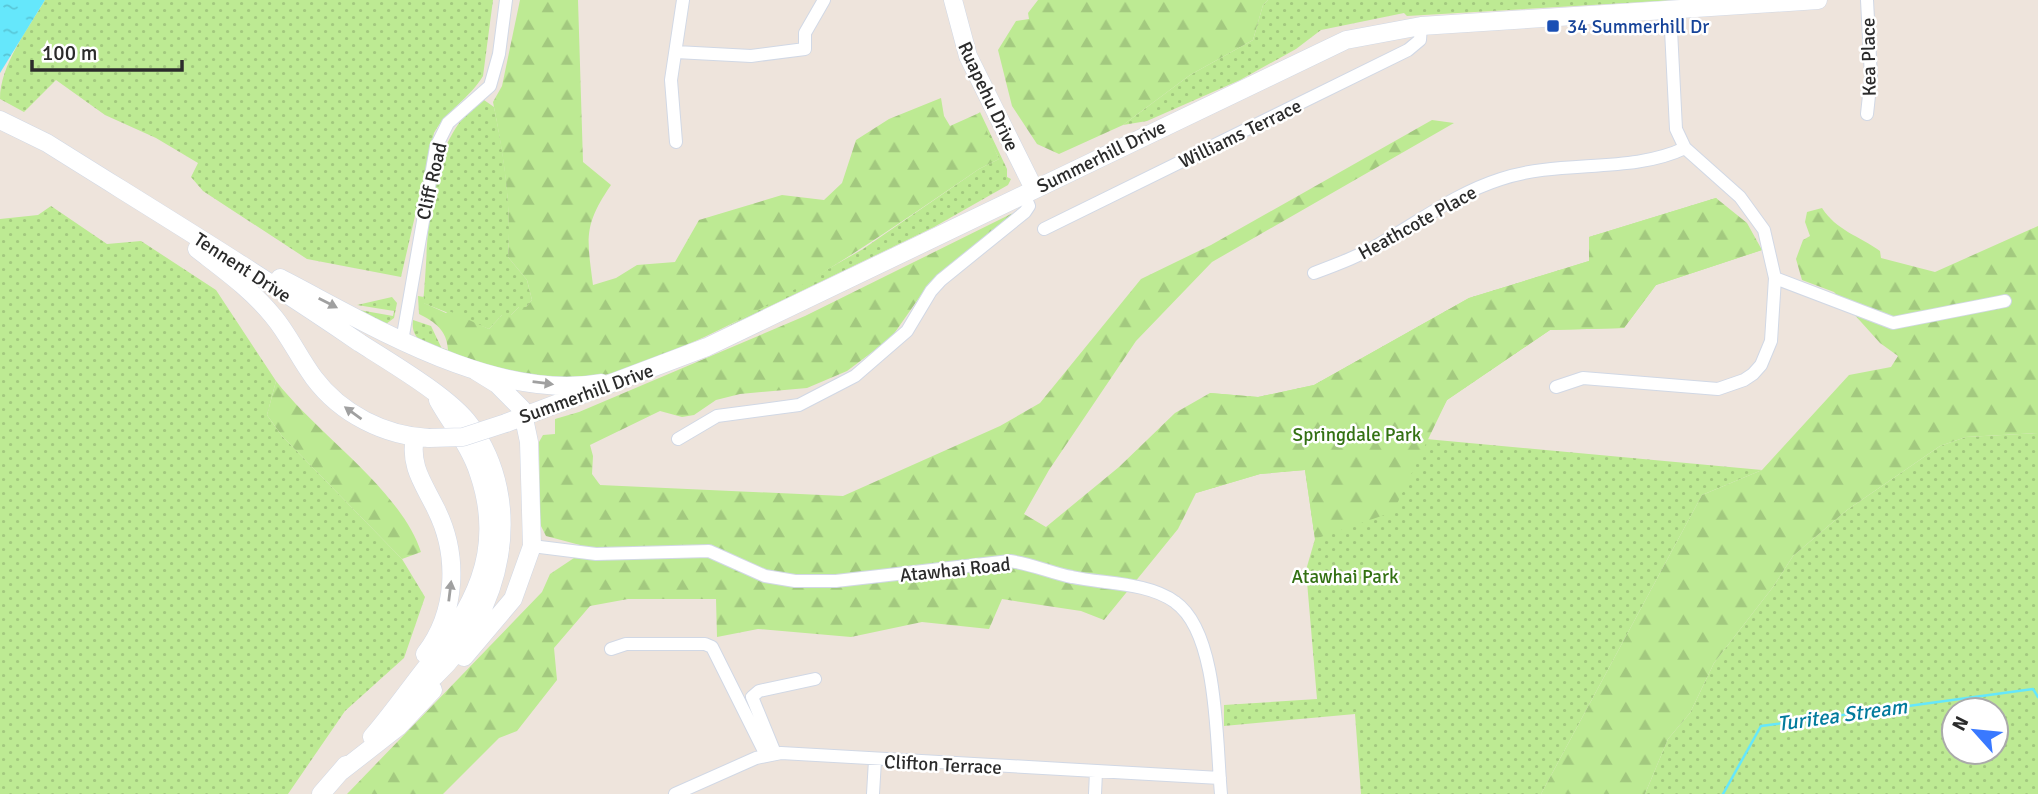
<svg xmlns="http://www.w3.org/2000/svg" width="2038" height="794" viewBox="0 0 2038 794" font-family="Signika,sans-serif">
<style>
.grass{fill:url(#grass-dots);fill-rule:evenodd}
.forest{fill:url(#forest-firs)}
.water{fill:url(#water-ripples)}
.lines{fill:none;stroke-linecap:round;stroke-linejoin:round}
.stream{stroke:#65e7fb;stroke-width:2.5}
.street-casing{stroke:#d1d8e5;stroke-width:14}
.secondary-casing{stroke:#d1d8e5;stroke-width:19}
.street{stroke:#fff;stroke-width:12}
.secondary{stroke:#fff;stroke-width:18}
.secondary-bridge-casing{stroke:#d1d8e5;stroke-width:19;stroke-linecap:butt}
.secondary-bridge{stroke:#fff;stroke-width:18}
.oneway{fill:#a0a0a0}
.transit-dot{fill:#1a4fb4;stroke:#fff;stroke-width:2.5}
.labels{text-anchor:middle;stroke-width:5;stroke-linejoin:round;paint-order:stroke}
.transit-label{font-size:19px;fill:#164399;stroke:#fff;text-anchor:start}
.street-label{font-size:19px;fill:#2b2b2b;stroke:#fff}
.park-label{font-size:19px;fill:#337113;stroke:#fff}
.water-label{font-size:21px;font-style:italic;fill:#027b9c;stroke:#fff}
</style>
<defs>
<pattern id="grass-dots" width="8" height="8" patternUnits="userSpaceOnUse" patternTransform="scale(1.75)"><rect width="8" height="8" fill="#bdea93"/><path d="M2 2h.1M6 6h.1" fill="none" stroke="#a3c97f" stroke-width="1.8" stroke-linecap="round"/></pattern>
<pattern id="forest-firs" width="22" height="20" patternUnits="userSpaceOnUse" patternTransform="scale(1.75)"><rect width="22" height="20" fill="#bdea93"/><path d="M5 1l3.5 6h-7zM16 11l3.5 6h-7z" fill="#a3c97f"/></pattern>
<pattern id="water-ripples" width="26" height="14" patternUnits="userSpaceOnUse" patternTransform="scale(1.75)"><rect width="26" height="14" fill="#65e7fb"/><path d="M2 4q2-2 4 0t4 0M15 11q2-2 4 0t4 0" fill="none" stroke="#58c6d7"/></pattern>
</defs>
<rect width="100%" height="100%" fill="#eee4dc"/>
<path class="grass" d="M45 0H493L483 76C470 98 447 110 434 133L401 277 307 259 203 191 191 177 198 163 156 138 105 115 56 80 24 112 0 99C0 65 28 29 45 0Z
M1268 0H1676L1407 16 1404 13 1321 30 1296 49 1240 80 1147 121 1123 125 1190 75 1253 40 1263 5Z
M484 100 494 107C504 155 512 209 508 257L527 280 532 300 526 307H519L511 315H502L489 329 423 303C430 238 423 138 484 100Z
M980 112 1007 169V177L1011 179 1008 185 934 227 725 328 863 249 979 169 999 159 978 114Z
M1716 198 1762 250 1656 285 1624 328 1550 330 1447 400 1426 439 1762 470 1702 495 1541 794H1361L1355 714 1224 726V705L1317 699 1306 570 1315 539 1305 470 1260 474 1196 493 1210 393 1258 397 1314 385 1469 298 1589 261V237Z
M51 206 107 244 141 241 216 290 276 381 267 415 282 436 402 559 425 597 404 658 345 711 288 794H0V219L38 215Z
M392 297 397 303 394 318 386 324 348 308 393 316 394 311 357 305Z
M413 320 431 326 443 351C428 345 410 341 413 320Z
M2038 433V794H1645L1668 739 1690 713 1714 663 1773 587 1793 556 1847 510 1940 446 1966 437ZM1954 710H1996V752H1954Z"/>
<path class="forest" d="M520 0H578L583 162 611 185C583 226 587 238 593 285L616 278 637 265 675 262 699 220 782 195 824 200 842 183 856 140 889 119 941 98 944 116 950 126 979 113 999 159 979 169C884 234 790 300 684 346 659 357 631 370 604 375 550 384 494 368 443 351L442 348 448 350C447 330 435 322 419 314L418 296 424 297V303L446 313 449 311 489 329 502 315H511L519 307H526L532 300 527 280 508 257C512 207 503 152 493 102L502 86Z
M1038 0H1268L1263 5 1253 40 1190 75 1123 125 1059 154 1037 144 1012 106 998 50 1016 21 1029 19 1028 13Z
M1432 120 1454 123 1212 262 1136 341 1049 470 1024 514 1046 527 1119 467 1175 413 1210 393 1258 397 1314 385 1469 298 1589 261V237L1716 198 1747 223 1762 250 1656 285 1624 328 1550 330 1447 400 1393 512 1315 539 1305 470 1260 474 1196 493 1178 529 1104 620 1081 611 1002 599 989 629 922 622 851 637 758 629 717 637 716 599H628L590 606 554 648 557 680 517 731 499 738 443 794H347L542 592 550 574 580 554V545L546 536 540 524 539 442 543 435 555 434V419L579 412 805 316 1013 213 928 285 891 338 847 371 807 388 740 394 716 400 694 415 682 417 660 411 590 445 593 456 592 474 600 485 843 496 1000 426 1040 403 1141 279 1211 245Z
M1822 208C1836 230 1859 236 1880 251L1881 258 1935 272 2038 226V433L1966 437 1940 446 1847 510 1793 556 1773 587 1714 663 1690 713 1668 739 1645 794H1541L1702 495 1762 470 1849 375 1891 367 1898 356 1880 343 1834 292 1802 280 1796 259 1803 240 1810 236 1805 222 1807 212Z
M276 381C317 434 401 490 421 552L402 559 282 436 267 415Z"/>
<path class="water" d="M0 0H45L0 73Z"/>
<g class="lines">
<path class="stream" d="M1723 794 1761 726 2033 689 2038 697"/>
<defs>
<path id="street" d="M1867 0 1871 77 1867 114
M676 52 751 56 805 49V33L824 0
M676 142 671 80 683 0
M1044 229 1408 50 1420 40 1421 26
M1314 273C1338 264 1362 255 1383 242 1423 219 1457 193 1501 179 1560 159 1631 174 1685 148
M1775 278 1893 323 2005 301
M402 341 436 147 448 123 490 86 499 54 506 0
M1556 387 1583 378 1718 389 1744 380 1753 374 1761 365 1771 341 1775 278 1764 230 1740 197 1685 148 1676 129 1670 10
M678 439 717 416 799 405 855 376 907 331 931 291 941 280 1025 212 1029 206 1024 194
M532 546 596 554 709 551 765 576 795 581H836L1010 561C1032 564 1051 573 1072 577 1104 584 1148 582 1175 602 1219 633 1216 743 1221 794
M611 649 626 644H705L712 647 766 755
M775 753 752 697 759 691 815 679
M675 794 756 758 781 753 1220 778
M873 794 875 760
M1095 794 1096 772"/>
<path id="secondary" d="M953 0 968 56 1034 189
M0 120 47 143C152 209 258 273 360 343 390 362 451 398 470 425 527 504 502 612 435 676 425 686 413 694 402 703
M197 249C224 270 251 289 273 316 289 335 299 358 314 378 341 414 385 436 429 438
M280 278C371 325 494 402 601 383
M506 423 707 347 1346 40 1421 26 1818 0
M415 437C409 466 424 484 436 509 459 555 457 612 425 654
M464 657 513 599 532 546 529 442 522 409 497 384 476 371
M372 737C391 715 407 692 425 669 472 609 506 554 479 474 470 446 452 425 438 400
M339 773 398 727 433 690
M321 794 346 765"/>
</defs>
<use href="#street" class="street-casing"/>
<use href="#secondary" class="secondary-casing"/>
<use href="#street" class="street"/>
<use href="#secondary" class="secondary"/>
<defs>
<path id="secondary-bridge" d="M429 438 463 437 506 423"/>
</defs>
<use href="#secondary-bridge" class="secondary-bridge-casing"/>
<use href="#secondary-bridge" class="secondary-bridge"/>
</g>
<defs><path id="oneway-solid" d="M-6-.8H1V-3.2L6.5 0L1 3.2V.8H-6Z" transform="scale(1.75)"/></defs>
<g class="oneway">
<use href="#oneway-solid" transform="translate(328 303) rotate(27)"/>
<use href="#oneway-solid" transform="translate(543 383) rotate(7)"/>
<use href="#oneway-solid" transform="translate(353 413) rotate(-144)"/>
<use href="#oneway-solid" transform="translate(450 591) rotate(-83)"/>
</g>
<rect class="transit-dot" x="1546" y="19" width="14" height="14" rx="3.5"/>
<g class="labels">
<g class="transit-label">
<text x="1567" y="33">34 Summerhill Dr</text>
</g>
<g class="street-label">
<text transform="translate(1868 57) rotate(-91)" y="7">Kea Place</text>
<text transform="translate(989 96) rotate(65)" y="7">Ruapehu Drive</text>
<text transform="translate(1240 133) rotate(-26)" y="7">Williams Terrace</text>
<text transform="translate(1101 156) rotate(-26)" y="7">Summerhill Drive</text>
<text transform="translate(431 181) rotate(-77)" y="7">Cliff Road</text>
<text transform="translate(1417 222) rotate(-29)" y="7">Heathcote Place</text>
<text transform="translate(243 267) rotate(33)" y="7">Tennent Drive</text>
<text transform="translate(586 393) rotate(-20)" y="7">Summerhill Drive</text>
<text transform="translate(955 569) rotate(-6)" y="7">Atawhai Road</text>
<text transform="translate(943 764) rotate(3)" y="7">Clifton Terrace</text>
</g>
<g class="park-label">
<text x="1357" y="441">Springdale Park</text>
<text x="1345" y="583">Atawhai Park</text>
</g>
<g class="water-label">
<text transform="translate(1842 715) rotate(-8)" y="7">Turitea Stream</text>
</g>
</g>
<g transform="translate(1975 731) rotate(297)"><circle r="33" fill="#ffffff" stroke="#aaaaaa" stroke-width="2"/>
<path d="M0-5L12 26L0 18L-12 26Z" fill="#3979ff"/>
<text y="-10" font-size="19" font-weight="bold" text-anchor="middle" fill="#2b2b2b">N</text>
</g>
<path d="M32 60v10h150v-10" fill="none" stroke="#2b2b2b" stroke-width="3.5"/>
<text x="42" y="60" font-size="21" fill="#2b2b2b" stroke="#ffffff" stroke-width="5" paint-order="stroke">100 m</text>
</svg>
